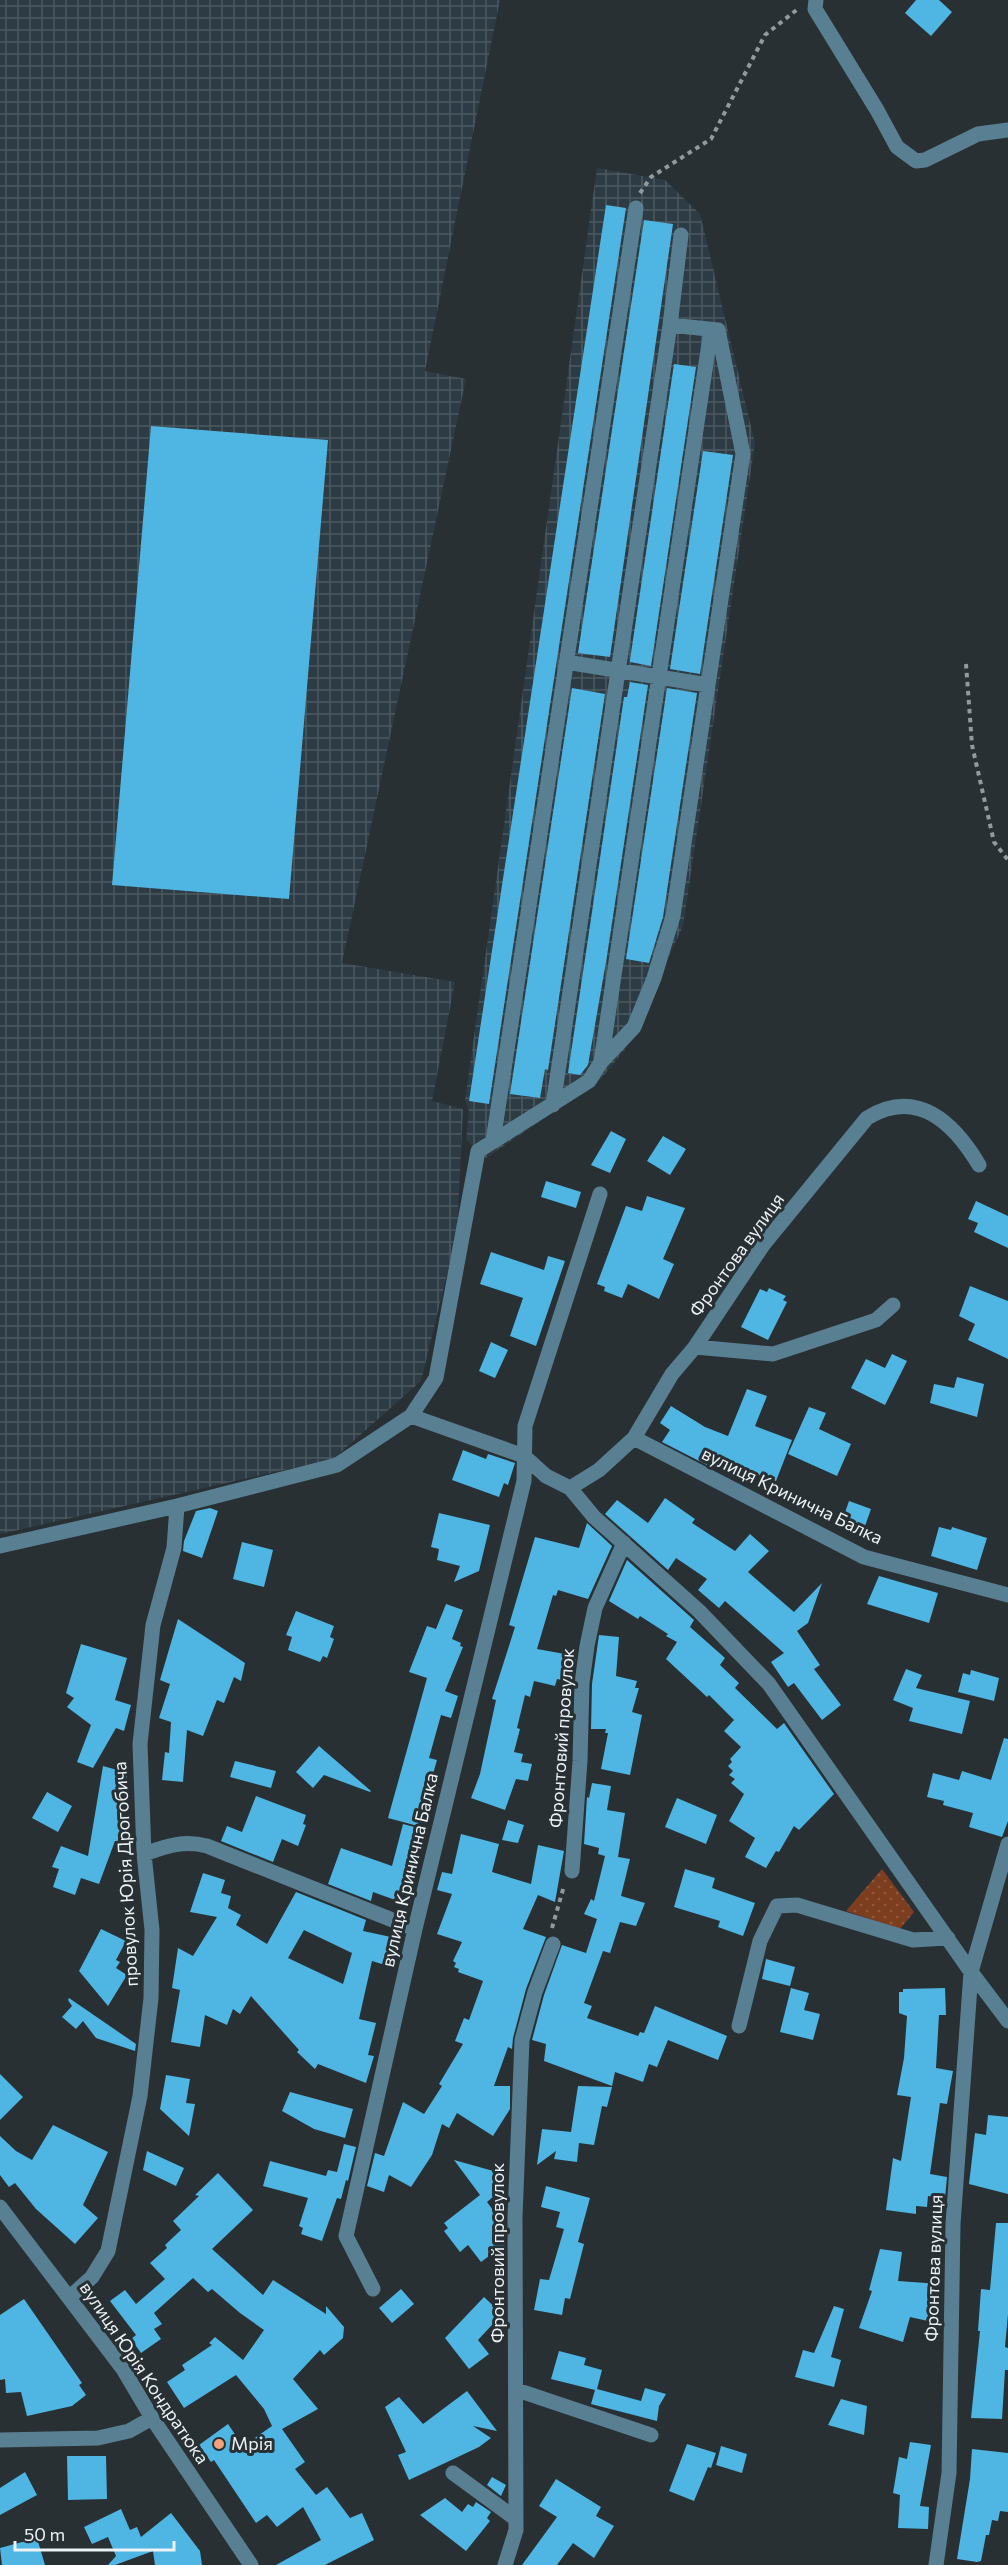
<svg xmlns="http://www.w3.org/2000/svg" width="1008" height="2565" viewBox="0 0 1008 2565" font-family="Commissioner,sans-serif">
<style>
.industrial{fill:url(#industrial-grid)}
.green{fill:url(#green-dots)}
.building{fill:#4fb5e2;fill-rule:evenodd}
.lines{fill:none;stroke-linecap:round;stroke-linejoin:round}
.path{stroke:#939a9d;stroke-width:4;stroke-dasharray:4.5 4.5;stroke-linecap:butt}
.minor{stroke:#597f92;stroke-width:15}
.poi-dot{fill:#f1a17b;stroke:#283034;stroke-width:2}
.labels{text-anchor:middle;stroke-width:6;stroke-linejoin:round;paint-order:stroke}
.street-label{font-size:18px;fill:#ecf1f4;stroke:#283034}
.poi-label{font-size:18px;fill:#ecf1f4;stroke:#283034;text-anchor:start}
</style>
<defs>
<pattern id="industrial-grid" width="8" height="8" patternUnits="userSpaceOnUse" patternTransform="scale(1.5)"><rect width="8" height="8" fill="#2d3c44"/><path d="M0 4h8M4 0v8" fill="none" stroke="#4c5960"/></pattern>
<pattern id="green-dots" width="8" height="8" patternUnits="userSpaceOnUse" patternTransform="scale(1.5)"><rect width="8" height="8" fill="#7c3e1e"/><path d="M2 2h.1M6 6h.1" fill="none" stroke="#8f5a3f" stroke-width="1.8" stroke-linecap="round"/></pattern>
</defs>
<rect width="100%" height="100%" fill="#283034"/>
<path class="industrial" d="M0 0H500L425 371 466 379 342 963 455 982 432 1101 463 1109 457 1233 421 1381 333 1459 0 1534Z
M597 168 665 180 700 214 755 443 683 926 626 1048 600 1080 486 1158 466 1140 469 1111 465 1100Z"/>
<path class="green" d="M882 1869 914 1912 900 1929 846 1911Z"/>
<path class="building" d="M916 0H939L952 12 931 36 905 13Z
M606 205 626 208 489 1104 469 1101Z
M644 220 673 224 610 657 578 653Z
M674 364 696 367 651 666 630 662V660Z
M151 426 328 440 289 899 112 885Z
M703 451 733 455 700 674 670 669Z
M630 682 648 685 607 956 588 1065 580 1075 568 1073 624 697H627Z
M572 688 605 694 548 1070 545 1069 540 1098 510 1094Z
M667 688 697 693 663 917 649 963 626 959Z
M611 1131 626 1139 610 1173 591 1165Z
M663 1136 686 1149 670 1175 647 1161Z
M546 1181 581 1192 576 1208 541 1197Z
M647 1196 685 1208 663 1259 674 1264 659 1299 628 1284 622 1298 604 1291 605 1287 597 1284 626 1206 642 1211Z
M976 1201 1008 1216V1248L974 1232 978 1223 968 1219Z
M491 1252 544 1270 548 1256 565 1261 536 1346 510 1336 523 1298 480 1284Z
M970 1286 1008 1301V1359L968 1340 975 1324 959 1316Z
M769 1288 786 1296 783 1300 787 1302 768 1340 741 1327 760 1289 767 1292Z
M491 1342 508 1350 495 1378 479 1371Z
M892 1354 907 1361 885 1405 851 1388 866 1359 885 1368Z
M957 1377 984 1384 977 1417 930 1403 934 1384 954 1388Z
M747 1389 767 1396 755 1426 792 1440 776 1481 713 1458 709 1466 662 1442 670 1430 660 1423 671 1406 705 1427 728 1436Z
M809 1407 826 1413 819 1429 851 1444 837 1476 788 1454Z
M463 1450 486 1459 488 1454 515 1463 508 1485 504 1483 499 1497 452 1480Z
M665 1498 695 1519 692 1523 735 1551 750 1534 769 1551 748 1572 794 1612 822 1583 808 1623 797 1631 820 1665 814 1669 841 1705 822 1720 794 1683 788 1687 771 1662 784 1653 725 1601 719 1608 698 1590 707 1579 676 1558 668 1570 605 1514 617 1500 648 1523Z
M849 1501 871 1509 863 1532 841 1524Z
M210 1508 218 1511 202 1558 183 1551 184 1541 196 1511Z
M439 1513 490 1525 479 1571 454 1582 460 1566 437 1560 439 1549 431 1547Z
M587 1523 612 1546 588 1599 558 1590 556 1596 553 1595 537 1649 576 1656 572 1682 557 1679 555 1686 534 1681 530 1697 525 1695 517 1728 520 1729 514 1752 523 1754 521 1762 532 1764 528 1781 516 1779 505 1810 471 1798 480 1774 496 1700 492 1699 515 1627 509 1625 535 1537 579 1548Z
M939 1527 951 1530 952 1527 987 1538 977 1570 931 1556Z
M242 1542 273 1550 264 1587 233 1579Z
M627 1560 694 1620 690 1627 725 1658 720 1665 739 1683 735 1688 777 1729 784 1723 834 1794 799 1830 794 1826 779 1852 776 1851 766 1868 745 1857 755 1838 729 1821 744 1794 731 1783 735 1779 729 1775 733 1771 728 1766 732 1762 730 1759 741 1747 724 1731 734 1720 709 1695 707 1697 666 1659 677 1642 666 1636 668 1634 640 1616 638 1619 609 1601Z
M879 1576 938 1593 929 1623 867 1604Z
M446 1604 463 1610 452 1639 461 1643 460 1646 463 1647 445 1691 458 1696 451 1718 441 1715 429 1758 437 1760 418 1826 388 1818 427 1678 409 1672 427 1626 436 1629Z
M296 1611 334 1626 330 1637 334 1639 327 1658 323 1656 320 1662 288 1650 292 1637 286 1635Z
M178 1619 245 1663 241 1681 234 1677 224 1703 217 1700 203 1736 187 1730 183 1782 162 1780 165 1752 169 1753 171 1722 159 1718 170 1684 160 1680Z
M599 1635 619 1637 616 1676 637 1681 635 1688H639L632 1712 642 1715 630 1775 601 1769 608 1733H605L606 1729H591L592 1684Z
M81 1644 127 1658 115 1700 131 1705 124 1731 116 1728 93 1768 77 1762 91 1725 67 1707 74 1698 66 1693Z
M906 1669 922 1675 916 1688 970 1701 962 1734 909 1721 913 1708 893 1700Z
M971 1670 999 1678 994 1701 958 1692 963 1673 970 1675Z
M1004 1738 1008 1739V1821L1002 1837 969 1827 973 1813 943 1805 944 1801 927 1797 933 1773 959 1780 962 1771 991 1780Z
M319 1746 371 1791 370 1792 324 1775 313 1788 296 1772Z
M235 1761 276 1771 271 1788 230 1777Z
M103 1766 128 1773 119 1805 124 1806 118 1841H115L99 1884 81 1878 75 1895 53 1887 59 1869 52 1867 61 1846 88 1856Z
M592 1783 611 1786 607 1810 625 1813 618 1857 630 1859 621 1896 645 1903 636 1926 620 1922 610 1953 603 1951 584 2003 592 2006 587 2018 638 2036 640 2032 644 2033 655 2006 727 2036 718 2060 668 2040 657 2067 649 2064 643 2082 615 2072 612 2086 544 2061 546 2044 532 2040 544 1995 562 1945 586 1953 597 1919 584 1914 591 1899 594 1901 605 1856 598 1854 599 1848 584 1844 587 1797 589 1798Z
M47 1792 72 1806 58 1832 32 1818Z
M256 1796 306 1815 303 1824 306 1825 298 1846 282 1839 273 1862 221 1841 227 1826 242 1832Z
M677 1798 717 1815 706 1844 665 1827Z
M508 1820 524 1825 518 1843 502 1840Z
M403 1824 426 1830 420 1850 416 1849 398 1901 373 1892 371 1901 328 1884 341 1848 392 1866Z
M461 1834 499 1844 492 1872 531 1884 538 1845 564 1851 555 1902 538 1895 523 1929 546 1937 526 1989 513 2038 512 2049 508 2047 494 2086H510V2109L493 2136 457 2113 449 2128 442 2124 432 2155 411 2187 389 2175 384 2192 367 2186 375 2153 384 2156 403 2102 424 2114 442 2086 439 2084 463 2044 455 2041 464 2018 469 2020 483 1981 458 1972 459 1969 454 1967 456 1963 453 1961 462 1942 437 1934 452 1894 437 1890 442 1872 452 1874Z
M685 1869 715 1878 712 1888 755 1903 743 1936 718 1927 720 1921 674 1907Z
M203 1873 225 1880 221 1893 231 1896 228 1908 241 1915 236 1925 267 1944 296 1892 366 1920 363 1931 391 1937 385 1965 372 1961 359 2019 376 2023 368 2055 374 2056 366 2083 318 2064 315 2069 297 2052 299 2050 251 1996 240 2014 233 2009 227 2025 205 2015 200 2047 171 2042 180 1990 172 1988 178 1948 193 1956 217 1917 190 1912ZM304 1930 352 1953 343 1984 288 1958Z
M101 1929 126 1941 116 1960 120 1962 116 1968 127 1975 108 2006 79 1971Z
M766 1959 795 1967 790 1986 762 1979Z
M791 1988 809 1993 804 2010 820 2014 813 2040 780 2032Z
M945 1988 946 2015H939L936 2068 953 2071 947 2104 940 2103 930 2174 947 2177 945 2198 928 2196 927 2207 916 2206V2214L886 2210 893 2158 901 2161 911 2097 897 2095 904 2058 907 2016 899 2013V1992H903V1989Z
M69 1998 136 2044 135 2051 96 2038 83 2021 76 2029 62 2017 72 2006 68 2000Z
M0 2074 23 2097 0 2120Z
M166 2075 190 2079 186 2103 195 2104 189 2136 160 2109Z
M578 2086 612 2087 607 2107 602 2106 594 2145 579 2143 577 2162 554 2159 556 2151 537 2165 542 2129 571 2132Z
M290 2092 353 2109 345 2138 314 2129 282 2111Z
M988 2115 1008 2117V2194L969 2184 975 2133 986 2135Z
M53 2125 108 2152 83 2205 98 2218 75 2244 36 2209 15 2183 9 2187 0 2175V2136L16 2151 32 2160Z
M344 2144 356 2147 348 2181 346 2180 341 2199 337 2198 322 2241 301 2234 303 2228 299 2226 308 2198 263 2186 270 2161 326 2176 328 2170 337 2172Z
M147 2151 184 2168 176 2186 143 2170Z
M454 2160 497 2172 507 2185 487 2202 505 2226 504 2256H489L481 2262 468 2245 460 2252 444 2231 448 2228 444 2223 480 2195Z
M218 2173 253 2210 212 2249 263 2295 273 2280 326 2314V2306L344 2327 343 2338 324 2355 320 2350 293 2379 318 2409 282 2429 305 2462 295 2469 316 2495 327 2487 350 2518 362 2513 374 2540 325 2565H276L321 2540 303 2507 277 2527 267 2515 256 2523 214 2460 211 2462 199 2445 228 2424 243 2446 272 2426 264 2409 236 2375 184 2408 167 2382 185 2370 182 2365 212 2345 209 2343 215 2337 243 2360 264 2330 240 2313 212 2289 208 2292 193 2278 154 2313 162 2324 154 2329 161 2339 141 2353 131 2339 136 2335 110 2301 125 2290 136 2304 165 2279 150 2263 167 2248 165 2245 181 2230 173 2221 199 2196 195 2195Z
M546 2186 590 2198 578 2242 584 2244 570 2299 565 2298 562 2315 534 2310 540 2279 549 2280 564 2229 556 2227 560 2212 541 2207Z
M996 2223H1008V2314L1005 2347 1008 2348V2370H1005L1002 2419 971 2418 980 2331H978L981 2289 990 2290Z
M880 2249 902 2252 898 2281 940 2284 937 2323 910 2317 903 2342 859 2328 872 2291 869 2290Z
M401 2289 414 2304 392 2323 379 2308Z
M484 2297 502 2314 478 2340 489 2354 469 2369 445 2338Z
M24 2299 82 2383 79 2385 86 2395 72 2406 27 2416 21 2392 6 2393 5 2379 0 2380V2315Z
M834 2306 844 2309 831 2357 841 2360 834 2387 795 2377 803 2350 814 2353Z
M559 2351 586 2358 584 2365 602 2370 597 2389 641 2401 645 2388 666 2394 659 2406 657 2421 591 2404 595 2390 551 2379Z
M467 2391 497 2431 473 2426 491 2438 479 2447 409 2480 398 2455 406 2452 385 2407 399 2397 423 2424Z
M841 2399 867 2406 864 2435 828 2425Z
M910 2442 931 2445 920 2506 929 2507 928 2529 898 2528 900 2495 893 2493 899 2457 907 2459Z
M687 2444 716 2453 711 2468 708 2467 694 2501 669 2491Z
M721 2446 747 2454 742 2473 716 2465Z
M972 2449 1008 2453V2512L1000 2511 998 2521 992 2520 989 2535H986L981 2561 977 2562 957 2559 970 2479Z
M67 2456H106L107 2499 68 2500Z
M25 2472 37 2495 0 2515V2488Z
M492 2477 506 2485 501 2496 487 2485Z
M556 2479 601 2507 596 2516 614 2526 594 2558 573 2543 557 2565H522L557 2517 539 2506Z
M445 2498 462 2512 468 2504 473 2507 476 2502 491 2512 487 2518 490 2521 466 2551 420 2515Z
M121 2509 130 2530 137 2527 141 2537 171 2513 200 2551 202 2565H155L153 2551 115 2565H108L116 2556 108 2537 92 2544 84 2527Z
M37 2538 45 2565H2L0 2548Z"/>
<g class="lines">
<path class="path" d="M640 193 651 177 711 139 765 35 799 8
M966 664 972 745 994 842 1008 860
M552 1928 564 1886"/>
<path class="minor" d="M816 0 815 9 877 110 897 147 916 161 925 160 978 134 1008 130
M566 662 708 685
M601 1062 711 330
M553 1105 670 325 681 235
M493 1141 636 208
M695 1347 773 1354 876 1320 893 1305
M411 1416 524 1456 546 1476 570 1488 594 1517 699 1611 769 1684 971 1972 1008 2021
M634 1438 864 1557 1008 1595
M570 1488 599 1470 634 1438 672 1374 695 1347 763 1245 867 1118C917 1087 954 1123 979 1165
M0 1546 177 1506 337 1465 411 1416 436 1378 478 1151 589 1081 601 1062 634 1027 654 978 673 916 743 454 718 330 670 325
M144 1854C167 1846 183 1840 207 1846L415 1929
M572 1871 580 1761 582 1683 587 1646 595 1608 624 1543
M739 2026 760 1941 777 1906 797 1905 913 1940 948 1938
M0 2207 123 2369 152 2418 251 2565
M373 2289 346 2236 415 1929 524 1481 525 1426 600 1194
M70 2297 92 2277 108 2251 140 2096 151 1998 152 1930 144 1854 140 1744 153 1625 174 1548 177 1506
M517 2390 651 2435
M0 2440 98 2438 129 2431 152 2418
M453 2473 516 2519
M505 2565 516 2530 515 2217 522 2040 535 1992 553 1944
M936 2565 949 2473 953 2224 971 1972 1008 1844"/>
</g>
<circle class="poi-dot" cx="219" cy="2444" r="6"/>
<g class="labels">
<g class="street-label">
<text transform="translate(737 1255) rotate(-54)" y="6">Фронтова вулиця</text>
<text transform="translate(792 1496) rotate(26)" y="6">вулиця Кринична Балка</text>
<text transform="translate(562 1738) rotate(-86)" y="6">Фронтовий провулок</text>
<text transform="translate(410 1870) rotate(-77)" y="6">вулиця Кринична Балка</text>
<text transform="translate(126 1874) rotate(-93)" y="6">провулок Юрія Дрогобича</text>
<text transform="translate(498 2253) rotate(-90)" y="6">Фронтовий провулок</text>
<text transform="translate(934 2268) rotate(-88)" y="6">Фронтова вулиця</text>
<text transform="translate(144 2373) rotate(56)" y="6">вулиця Юрія Кондратюка</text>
</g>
<g class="poi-label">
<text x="231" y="2450">Мрія</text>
</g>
</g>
<path d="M15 2541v9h159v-9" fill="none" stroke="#ecf1f4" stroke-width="3"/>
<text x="24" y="2541" font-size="18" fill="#ecf1f4" stroke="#283034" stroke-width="4.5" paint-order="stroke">50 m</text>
</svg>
